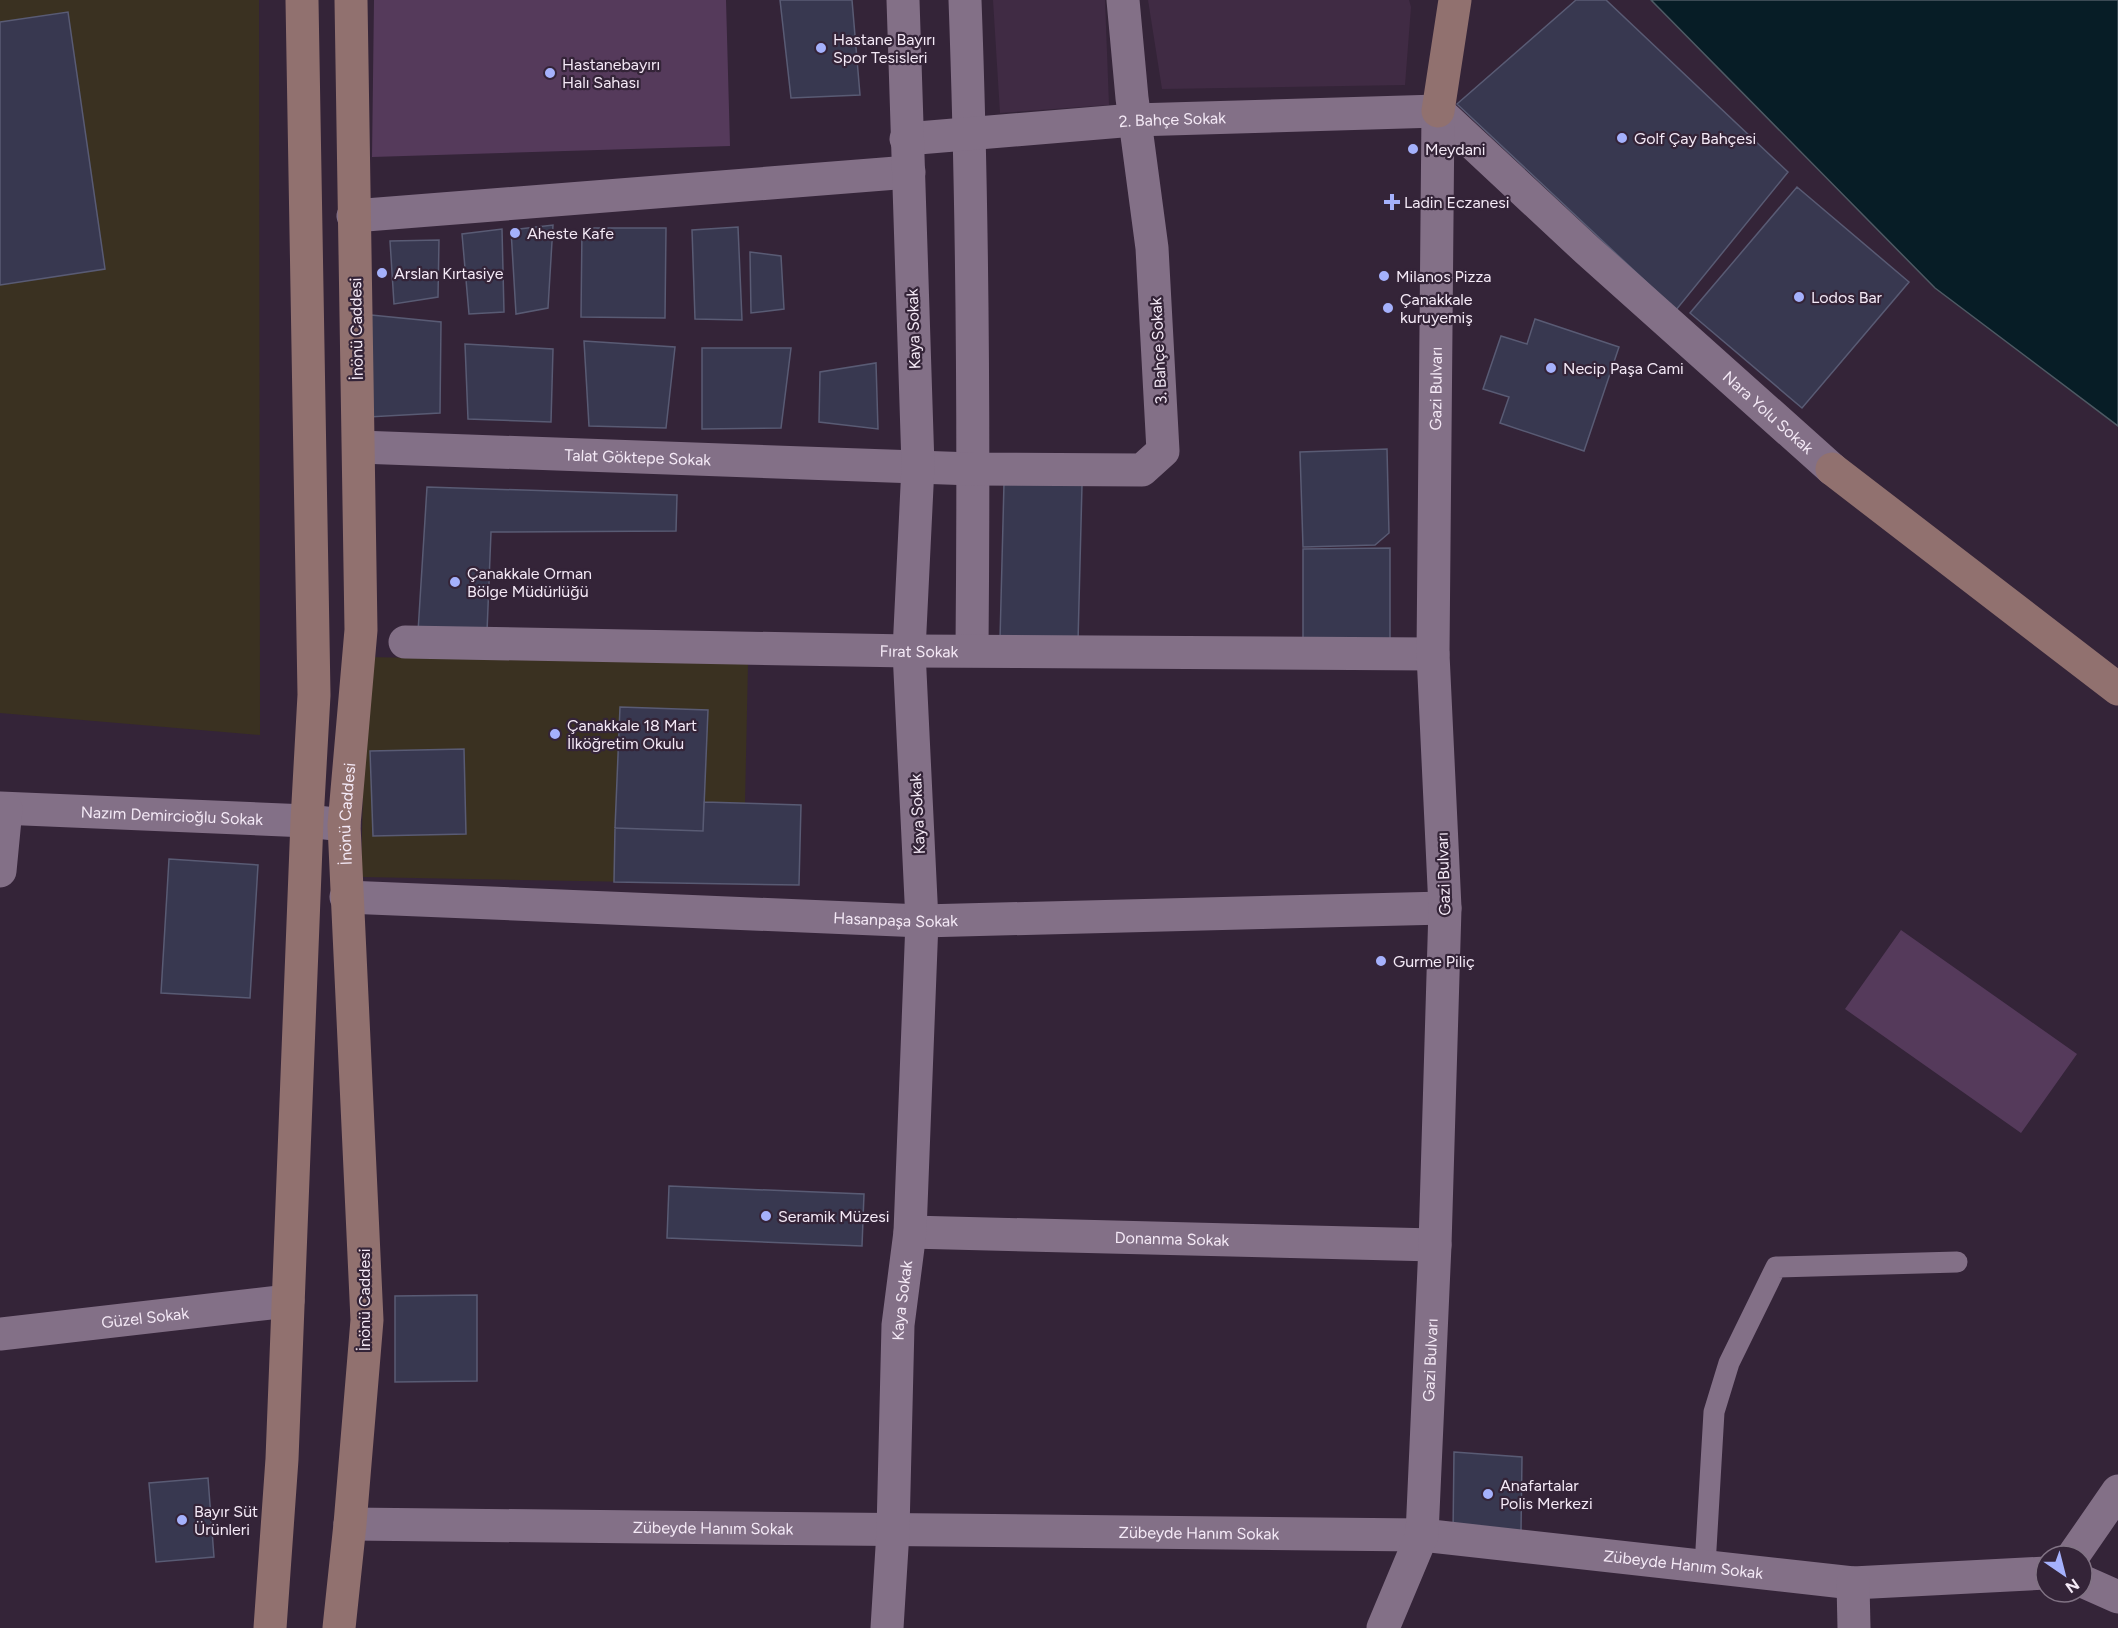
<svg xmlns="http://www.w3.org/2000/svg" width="2118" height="1628" viewBox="0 0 2118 1628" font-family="Figtree,sans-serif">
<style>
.built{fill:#402b44}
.education{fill:#3a3121}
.green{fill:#553a5b}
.water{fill:#071d26;stroke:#4e5a64;stroke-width:1.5}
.building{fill:#383850;stroke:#595b74;stroke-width:1.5}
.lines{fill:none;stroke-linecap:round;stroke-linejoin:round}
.lane{stroke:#837087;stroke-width:21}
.street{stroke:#837087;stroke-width:33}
.secondary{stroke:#91716f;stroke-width:33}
.poi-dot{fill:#a5b1fc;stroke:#342438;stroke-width:2}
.labels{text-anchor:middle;stroke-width:4.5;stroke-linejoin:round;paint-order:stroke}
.poi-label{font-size:16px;fill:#f4e9f6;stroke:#342438;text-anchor:start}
.street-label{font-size:16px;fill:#f4e9f6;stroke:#342438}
</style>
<rect width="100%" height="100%" fill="#342438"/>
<path class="built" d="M993 0H1105L1109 105 1000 113Z
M1148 0H1409L1411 7 1405 85 1162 89Z"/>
<path class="education" d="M0 0H259L260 735 0 713Z
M366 657 748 664 745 803 801 805 799 885 361 877Z"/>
<path class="green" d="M374 0H726L730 146 372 157Z
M1901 930 2077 1054 2021 1133 1845 1009Z"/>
<path class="water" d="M1651 0H2118V426L1935 288Z"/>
<path class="building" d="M780 0H852L860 95 791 98Z
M1576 0H1606L1788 172 1676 310 1457 104Z
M68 12 105 269 0 285V22Z
M1797 187 1909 282 1802 408 1690 313Z
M553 225 548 308 516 314 511 230Z
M738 227 742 320 695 319 692 230Z
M582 228H666L665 318 581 317Z
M502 229 504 312 469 314 462 234Z
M439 240 438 297 394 304 390 241Z
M750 252 781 256 784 309 751 313Z
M371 315 441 322 440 413 368 417Z
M1535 319 1619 347 1584 451 1500 423 1509 397 1483 389 1501 336 1527 344Z
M584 341 675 347 666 428 589 426Z
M465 344 553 349 551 422 468 419Z
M702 348H791L781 428 702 429Z
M876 363 878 429 819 422 820 372Z
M1387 449 1389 533 1375 545 1303 547 1300 452Z
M1004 483 1082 485 1078 642 1000 640Z
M427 487 677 495 676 531 491 532 487 632H418Z
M1390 548V644L1303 645V549Z
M620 707 708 710 703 831 615 828Z
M464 749 466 834 373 836 370 751Z
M704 802 801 805 799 885 614 882 615 828 703 831Z
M169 859 258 865 250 998 161 993Z
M669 1186 864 1194 862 1246 667 1238Z
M477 1295V1381L395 1382V1296Z
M1454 1452 1522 1457 1521 1531 1453 1533Z
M208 1478 214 1557 156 1562 149 1483Z"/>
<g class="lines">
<path class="lane" d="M1705 1566 1714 1412 1729 1363 1776 1267 1957 1262"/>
<g class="street">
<path d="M965 0C973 217 974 434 972 650"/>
<path id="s1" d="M1438 111 1587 250 1832 469"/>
<path id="s2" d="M906 139 1134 120 1438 111"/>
<path d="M353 216 909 172"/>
<path id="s3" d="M359 447 973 469 1142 470 1163 451 1152 248 1132 98 1123 0"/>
<path id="s4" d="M405 642 909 651 1433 654"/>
<path id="s5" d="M0 808 307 821 344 825"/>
<path d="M0 871 6 809"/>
<path id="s6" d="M346 897 922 921 1445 908"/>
<path id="s7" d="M910 1232 1435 1245"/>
<path id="s8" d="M0 1334 288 1301"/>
<path id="s9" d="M350 1524 1422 1535 1853 1583 2046 1573"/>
<path d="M2073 1556 2118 1491"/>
<path d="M2082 1581 2118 1597"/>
<path d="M1853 1583 1854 1628"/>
<path id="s10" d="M887 1628 893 1531 898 1325 910 1232 922 921 909 651 918 466 903 0"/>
<path id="s11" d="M1383 1628 1422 1535 1435 1245 1445 908 1433 654 1438 111"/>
</g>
<g class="secondary">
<path d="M1438 111 1455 0"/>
<path d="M1832 469 2118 689"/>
<path d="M270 1628 282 1459 307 821 314 695 302 0"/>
<path id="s12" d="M339 1628 350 1524 367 1320 344 825 361 630 351 0"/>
</g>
</g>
<g class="poi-dot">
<circle cx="821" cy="48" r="6"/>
<circle cx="550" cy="73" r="6"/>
<circle cx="1622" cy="138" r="6"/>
<circle cx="1413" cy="149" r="6"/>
<path d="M1389 193h6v6h6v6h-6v6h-6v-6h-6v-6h6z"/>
<circle cx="515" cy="233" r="6"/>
<circle cx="382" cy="273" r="6"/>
<circle cx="1384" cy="276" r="6"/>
<circle cx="1799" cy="297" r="6"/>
<circle cx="1388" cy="308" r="6"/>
<circle cx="1551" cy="368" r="6"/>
<circle cx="455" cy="582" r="6"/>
<circle cx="555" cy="734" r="6"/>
<circle cx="1381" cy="961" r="6"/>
<circle cx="766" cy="1216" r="6"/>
<circle cx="1488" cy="1494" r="6"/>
<circle cx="182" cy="1520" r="6"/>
</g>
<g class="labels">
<g class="poi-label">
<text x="833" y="45">Hastane Bayırı<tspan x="833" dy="18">Spor Tesisleri</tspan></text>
<text x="562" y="70">Hastanebayırı<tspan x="562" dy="18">Halı Sahası</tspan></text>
<text x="1634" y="144">Golf Çay Bahçesi</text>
<text x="1425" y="155">Meydani</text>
<text x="1404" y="208">Ladin Eczanesi</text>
<text x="527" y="239">Aheste Kafe</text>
<text x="394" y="279">Arslan Kırtasiye</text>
<text x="1396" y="282">Milanos Pizza</text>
<text x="1811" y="303">Lodos Bar</text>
<text x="1400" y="305">Çanakkale<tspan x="1400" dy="18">kuruyemiş</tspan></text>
<text x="1563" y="374">Necip Paşa Cami</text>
<text x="467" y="579">Çanakkale Orman<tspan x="467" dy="18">Bölge Müdürlüğü</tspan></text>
<text x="567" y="731">Çanakkale 18 Mart<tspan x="567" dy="18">İlköğretim Okulu</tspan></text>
<text x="1393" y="967">Gurme Piliç</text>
<text x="778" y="1222">Seramik Müzesi</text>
<text x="1500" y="1491">Anafartalar<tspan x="1500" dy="18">Polis Merkezi</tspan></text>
<text x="194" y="1517">Bayır Süt<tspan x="194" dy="18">Ürünleri</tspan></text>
</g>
<g class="street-label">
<text dy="6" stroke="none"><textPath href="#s2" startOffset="267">2. Bahçe Sokak</textPath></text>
<text transform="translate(356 329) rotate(-91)" y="6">İnönü Caddesi</text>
<text transform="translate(913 329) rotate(-92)" y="6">Kaya Sokak</text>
<text transform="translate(1158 351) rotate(-93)" y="6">3. Bahçe Sokak</text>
<text dy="6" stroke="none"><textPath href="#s11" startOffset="1248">Gazi Bulvarı</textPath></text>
<text dy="6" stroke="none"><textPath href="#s1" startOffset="447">Nara Yolu Sokak</textPath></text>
<text dy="6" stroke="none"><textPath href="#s3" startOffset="279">Talat Göktepe Sokak</textPath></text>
<text dy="6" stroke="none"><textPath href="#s4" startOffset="514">Fırat Sokak</textPath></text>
<text transform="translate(917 814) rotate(-93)" y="6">Kaya Sokak</text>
<text dy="6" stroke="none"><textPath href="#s5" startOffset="172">Nazım Demircioğlu Sokak</textPath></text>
<text dy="6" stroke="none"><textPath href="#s12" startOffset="816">İnönü Caddesi</textPath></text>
<text transform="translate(1443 874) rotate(-92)" y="6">Gazi Bulvarı</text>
<text dy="6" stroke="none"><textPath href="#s6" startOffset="550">Hasanpaşa Sokak</textPath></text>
<text dy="6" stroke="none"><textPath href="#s7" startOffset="262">Donanma Sokak</textPath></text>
<text transform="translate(364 1300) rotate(-90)" y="6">İnönü Caddesi</text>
<text dy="6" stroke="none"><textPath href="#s10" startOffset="328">Kaya Sokak</textPath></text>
<text dy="6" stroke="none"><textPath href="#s8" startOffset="146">Güzel Sokak</textPath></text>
<text dy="6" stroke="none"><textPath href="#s11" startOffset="276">Gazi Bulvarı</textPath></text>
<text dy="6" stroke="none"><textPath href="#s9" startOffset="363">Zübeyde Hanım Sokak</textPath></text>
<text dy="6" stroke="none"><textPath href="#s9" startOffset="849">Zübeyde Hanım Sokak</textPath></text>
<text dy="6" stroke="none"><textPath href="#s9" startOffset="1335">Zübeyde Hanım Sokak</textPath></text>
</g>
</g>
<g transform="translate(2064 1574) rotate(145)"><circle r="28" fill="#342438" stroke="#817384" stroke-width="1.5"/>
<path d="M0-4.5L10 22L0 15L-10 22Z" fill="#a5b1fc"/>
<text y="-9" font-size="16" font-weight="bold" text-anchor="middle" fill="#f4e9f6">N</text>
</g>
</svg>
